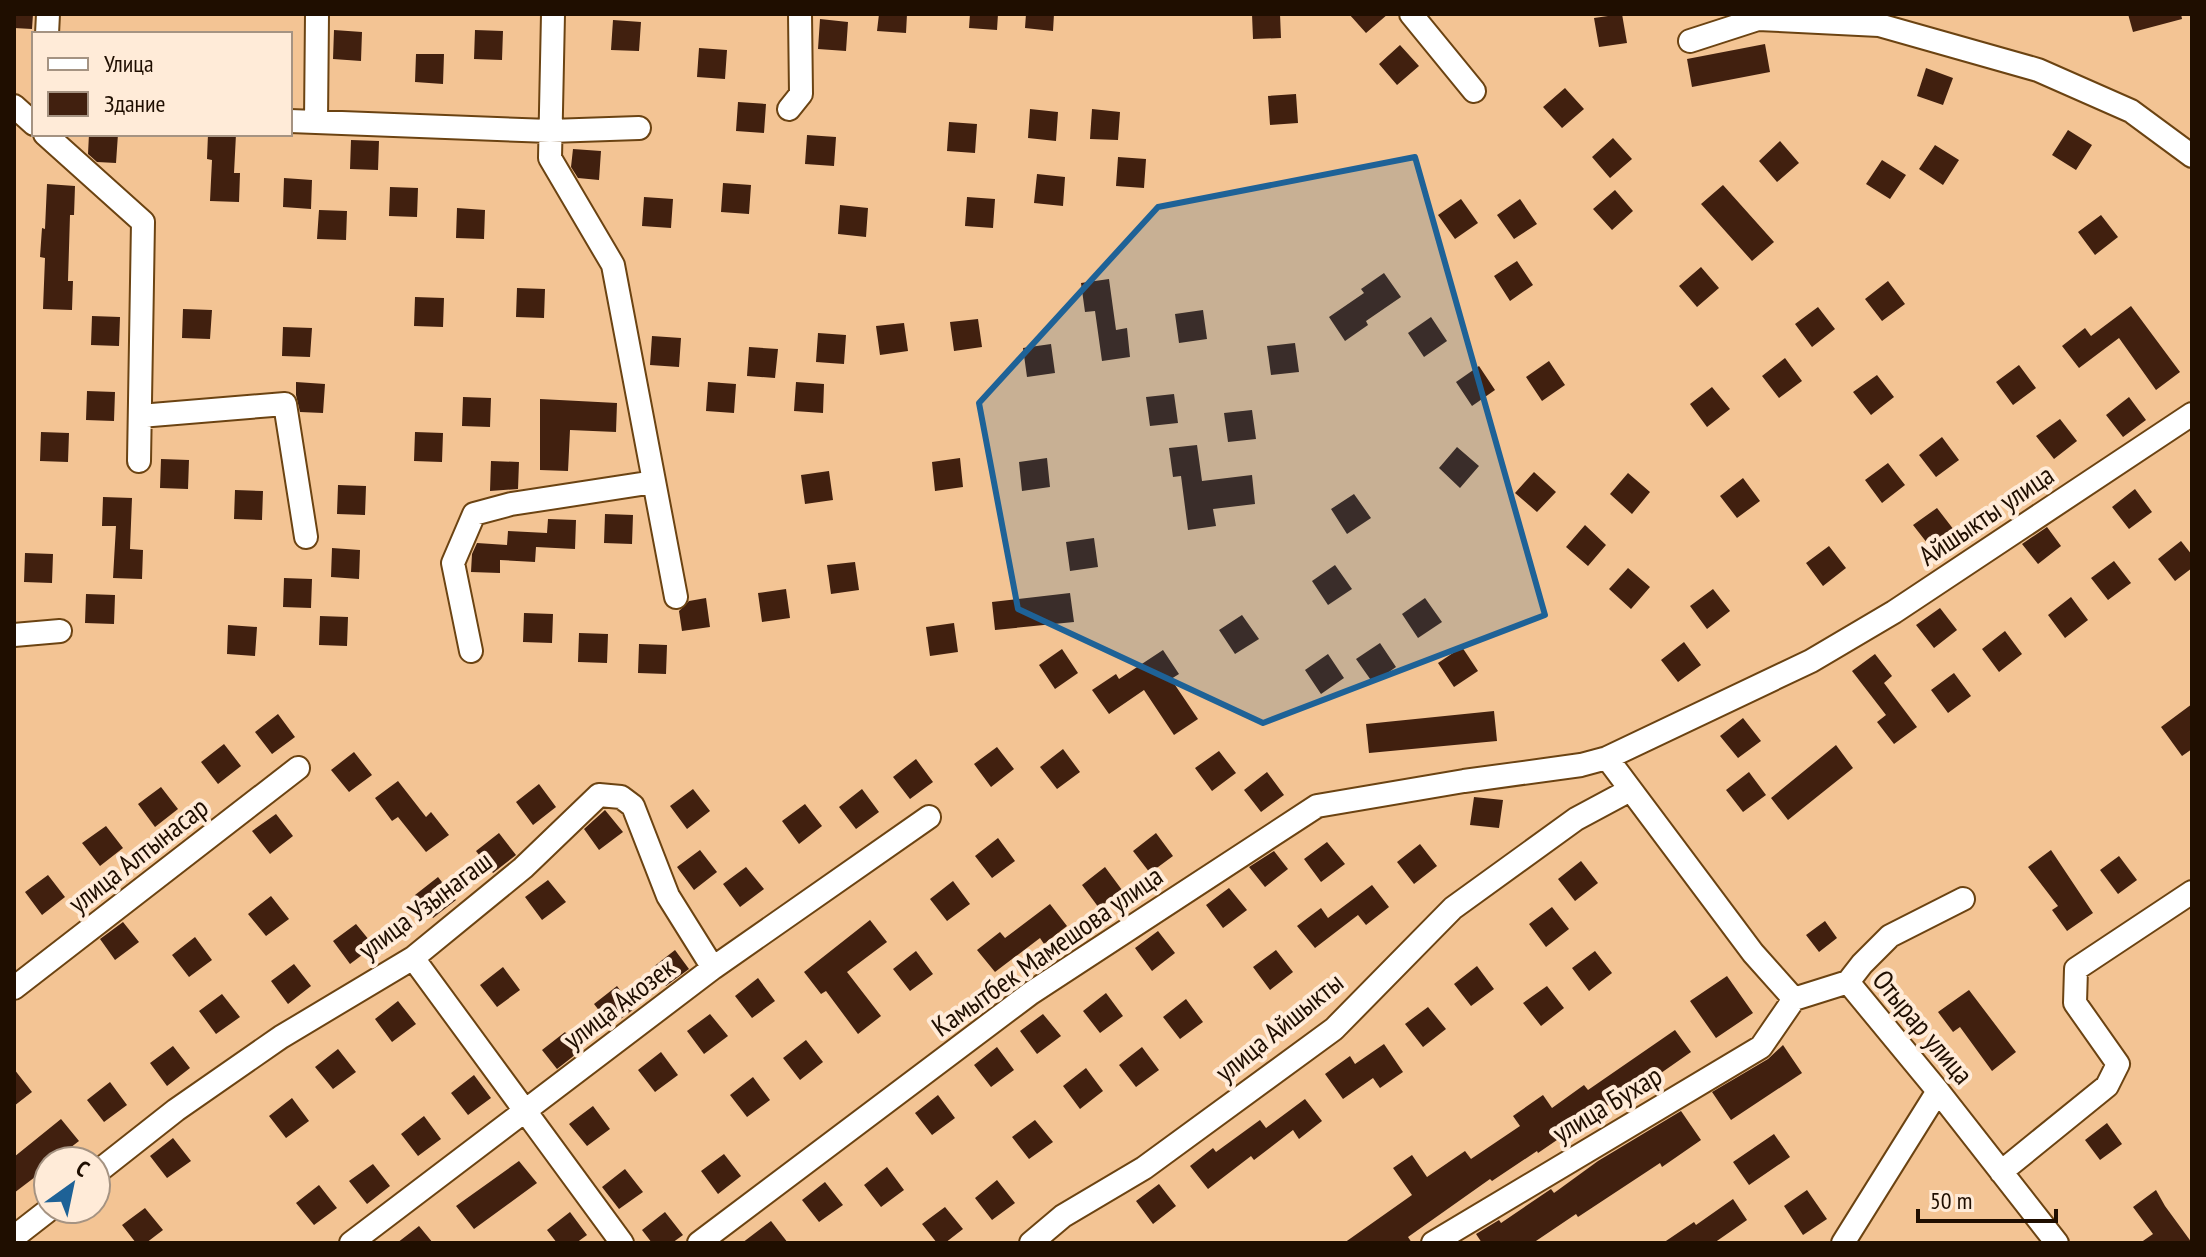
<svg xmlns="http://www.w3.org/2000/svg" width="2206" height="1257" viewBox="0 0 2206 1257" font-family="'PT Sans Narrow',sans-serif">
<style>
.building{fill:#41200f}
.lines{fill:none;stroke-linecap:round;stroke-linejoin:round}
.minor-casing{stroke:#6b4312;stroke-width:26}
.minor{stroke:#fff;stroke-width:22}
.marked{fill:#1e6297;fill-opacity:0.2;stroke:#1e6297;stroke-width:6;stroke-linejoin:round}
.labels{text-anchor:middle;stroke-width:8;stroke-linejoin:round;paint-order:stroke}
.street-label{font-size:28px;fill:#1f0e00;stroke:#ffebd8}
</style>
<rect width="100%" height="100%" fill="#f3c494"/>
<path class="building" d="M14 14H33L32 29 14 28Z
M879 14H907L906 33 877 31Z
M970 14H998L997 30 969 28Z
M1026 14H1054L1053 31 1025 28Z
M1252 14H1280L1281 38 1253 39Z
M1349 14H1388L1366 33Z
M1622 14 1627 43 1599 47 1594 18Z
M2128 14H2181L2182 19 2133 32Z
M820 19 848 22 846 51 818 49Z
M613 20 641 22 639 51 611 50Z
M334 30 362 32 361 61 333 59Z
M475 30 503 31 502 60 474 59Z
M1765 44 1770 72 1692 87 1687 59Z
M1400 45 1419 66 1397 85 1379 64Z
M699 48 727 50 725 79 697 77Z
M416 54H444L443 84 415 82Z
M1926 68 1953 78 1943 105 1917 96Z
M1565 88 1584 109 1562 128 1543 107Z
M1296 94 1298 123 1270 125 1268 96Z
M738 102 766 104 764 133 736 131Z
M1030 109 1058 112 1056 141 1028 138Z
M1092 109 1120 112 1118 140 1090 139Z
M949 122 977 124 975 153 947 151Z
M2068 130 2092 145 2076 170 2052 155Z
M89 134H118L116 163 97 162 88 154Z
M208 134H236L234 173H240L239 202 210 201 212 160 207 159Z
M807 135 836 137 834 166 805 164Z
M1613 138 1632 159 1610 178 1592 157Z
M351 140 379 141 378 170 350 169Z
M1780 141 1799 163 1777 182 1759 161Z
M1935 145 1959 160 1943 185 1919 169Z
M573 149 601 151 599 180 578 178 571 167Z
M1118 157 1146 159 1144 188 1116 186Z
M1882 160 1906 175 1890 199 1866 184Z
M1037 174 1065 177 1063 206 1034 203Z
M284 178 312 180 311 209 283 207Z
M723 183 751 185 749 214 721 212Z
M47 184 75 186 74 215H70L68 281H73L72 310 43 309 45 258 40 257 42 228 45 229Z
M1723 185 1774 242 1752 261 1701 204Z
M390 187 418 188 417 217 389 216Z
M1615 190 1633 211 1612 230 1593 209Z
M644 197 673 199 671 228 642 226Z
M967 197 995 199 993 228 965 226Z
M1461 199 1478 223 1455 239 1438 215Z
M1520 199 1537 224 1514 239 1497 215Z
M840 205 868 208 866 237 838 234Z
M457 208 485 210 484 239 456 238Z
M319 210 347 211 346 240 317 239Z
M2101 215 2118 237 2095 255 2078 232Z
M1517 261 1533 285 1510 301 1494 276Z
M1701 267 1719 288 1697 307 1679 286Z
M1384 273 1401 297 1366 321 1368 325 1345 341 1329 317 1364 293 1361 289Z
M1109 279 1116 330 1127 328 1130 357 1102 361 1095 311 1085 312 1081 283Z
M1888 281 1905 304 1882 321 1865 299Z
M517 288 545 289 544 318 516 317Z
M415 297 444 298 443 327 414 326Z
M2131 306 2180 372 2156 390 2119 338 2079 368 2062 346 2085 328 2091 336Z
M1818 307 1835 329 1812 347 1795 324Z
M183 309 212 310 210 339 182 338Z
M1203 310 1207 339 1179 343 1175 314Z
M92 316 120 317 119 346 91 345Z
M1431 317 1447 341 1424 357 1408 333Z
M978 319 982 347 954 351 950 322Z
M904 323 908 351 880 355 876 326Z
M283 327 312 328 310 357 282 356Z
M818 333 846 335 844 364 816 362Z
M652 336 681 338 679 367 650 365Z
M1295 343 1299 372 1271 375 1267 346Z
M1051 344 1055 373 1027 377 1023 348Z
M749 347 778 349 775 378 747 376Z
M1785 358 1802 381 1779 398 1762 376Z
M1549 361 1565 385 1542 401 1526 377Z
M2019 365 2036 388 2013 405 1996 382Z
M1479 366 1495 390 1472 406 1456 382Z
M1877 375 1894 397 1871 415 1853 392Z
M296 382 325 384 323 413 300 412 296 395Z
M708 382 736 384 734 413 706 411Z
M796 382 824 384 823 413 794 411Z
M1712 387 1730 409 1707 427 1690 404Z
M87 391 115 392 114 421 86 420Z
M1174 394 1178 423 1150 426 1146 397Z
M463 397 491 398 490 427 462 426Z
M2129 397 2146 420 2123 437 2106 415Z
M540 399 617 403 616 432 570 430 568 471 540 470Z
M1252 410 1256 439 1228 442 1224 413Z
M2060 419 2077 441 2054 459 2036 436Z
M41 432 69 433 68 462 40 461Z
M415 432 443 433 442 462 414 461Z
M1942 437 1959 460 1936 477 1919 455Z
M1197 445 1202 481 1252 475 1255 504 1213 509 1216 526 1188 530 1181 476 1173 477 1169 448Z
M1457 447 1479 466 1460 488 1439 468Z
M960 458 963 487 935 491 932 462Z
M1047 458 1050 487 1022 491 1019 462Z
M161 459 189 460 188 489 160 488Z
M491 461 519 462 518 489 490 491Z
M1888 463 1905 485 1882 503 1865 480Z
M829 471 833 500 805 504 801 475Z
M1534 472 1556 492 1537 512 1515 493Z
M1628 473 1650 492 1632 514 1610 494Z
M1743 478 1760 501 1737 518 1720 496Z
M338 485 366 486 365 515 337 514Z
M2135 489 2152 512 2129 529 2112 507Z
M235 490 263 491 262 520 234 519Z
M1354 494 1371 518 1347 534 1331 509Z
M103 497 132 498 130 549 143 550 142 579 113 578 116 526H102Z
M1937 508 1954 530 1931 548 1913 525Z
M605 514 633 515 632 544 604 543Z
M548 519 576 520 575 549 536 547 535 562 500 560V573L471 572 472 554 477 543 507 545 508 531 547 533Z
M1585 525 1606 545 1588 566 1566 547Z
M2047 527 2061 546 2038 564 2022 544Z
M1094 538 1098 567 1070 571 1066 542Z
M2181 541 2192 555V568L2175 581 2158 559Z
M1829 546 1846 568 1823 586 1806 563Z
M332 548 360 550 359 579 331 577Z
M25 553 53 554 52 583 24 582Z
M2114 561 2131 583 2108 600 2091 578Z
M855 562 859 590 831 594 827 565Z
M1335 565 1352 589 1328 605 1312 581Z
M1628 568 1650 587 1631 609 1609 589Z
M284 578 312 579 311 608 283 607Z
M786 589 790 618 762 622 758 593Z
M1713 589 1730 611 1707 629 1690 606Z
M1070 593 1074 622 995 630 992 602Z
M86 594 115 595 114 624 85 623Z
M2071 597 2088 620 2065 638 2048 615Z
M706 598 710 627 682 631 679 611 689 601Z
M1425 598 1442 622 1418 638 1402 614Z
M1940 608 1957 630 1934 648 1916 625Z
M524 613 553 614 552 643 523 642Z
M1242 615 1259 639 1235 654 1219 630Z
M320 616 348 617 347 646 319 645Z
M954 623 958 652 930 656 926 627Z
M228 625 257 627 255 656 227 654Z
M2005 631 2022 654 1999 672 1982 649Z
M579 633 608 634 607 663 578 662Z
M1684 642 1701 665 1678 682 1661 660Z
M1380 643 1396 667 1373 683 1356 659Z
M639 644 667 645 666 674 638 673Z
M1462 647 1478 671 1454 687 1438 663Z
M1062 649 1078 673 1055 689 1039 665Z
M1163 650 1179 674 1171 679 1198 719 1174 735 1144 690 1109 714 1092 690 1116 674 1119 679Z
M1328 654 1344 678 1321 694 1305 670Z
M1875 654 1892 676 1884 683 1917 727 1894 744 1877 722 1886 715 1852 671Z
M1954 673 1971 696 1948 713 1931 690Z
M2192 704V749L2182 756 2161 727Z
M1494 711 1497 741 1369 753 1366 724Z
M278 714 295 737 272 754 255 732Z
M1743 718 1761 741 1738 758 1720 736Z
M224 744 241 766 218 784 201 762Z
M1836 745 1853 768 1788 820 1771 798Z
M997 747 1014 769 991 787 974 764Z
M1063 749 1080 772 1057 789 1040 767Z
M1219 751 1236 773 1212 791 1195 768Z
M354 752 372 775 349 792 331 770Z
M916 759 933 782 910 799 893 777Z
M1267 772 1284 795 1261 812 1244 790Z
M1749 772 1766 795 1743 812 1726 790Z
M398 781 426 817 431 812 449 835 426 852 398 817 392 821 375 798Z
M539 784 556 807 533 825 516 802Z
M161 787 178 809 155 827 138 804Z
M693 789 710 811 687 829 670 806Z
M862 789 879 812 856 829 839 807Z
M1474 797 1503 800 1499 828 1470 825Z
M805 804 822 826 799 844 782 821Z
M605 810 623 832 599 850 584 829Z
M276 814 293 836 270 854 252 831Z
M106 826 123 848 100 866 82 843Z
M499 833 516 855 493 873 476 851Z
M1156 833 1173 856 1150 873 1133 851Z
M998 838 1015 861 992 878 975 856Z
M1327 842 1345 864 1321 882 1304 859Z
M1420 844 1437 866 1414 884 1397 862Z
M700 850 717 872 694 890 677 867Z
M2051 850 2093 913 2067 931 2052 910 2058 906 2028 867Z
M1274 851 1288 869 1265 887 1249 867Z
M2119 856 2137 880 2118 894 2100 870Z
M1581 861 1598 883 1575 901 1558 879Z
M746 867 764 889 740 907 723 884Z
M1105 867 1122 890 1099 908 1082 885Z
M48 875 65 897 42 915 25 892Z
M438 877 456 900 433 918 415 895Z
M548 880 566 902 542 920 525 897Z
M953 881 970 904 947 921 930 899Z
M1372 885 1389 907 1366 925 1358 915 1315 948 1297 926 1321 908 1328 918Z
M1229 888 1247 910 1223 928 1206 905Z
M271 896 289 919 266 936 248 914Z
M1050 904 1067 926 1044 944 1040 938 995 972 977 950 1000 932 1005 938Z
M1552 907 1569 929 1546 947 1529 924Z
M870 920 887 942 847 972 881 1016 858 1034 826 991 821 994 804 972Z
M1825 921 1837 938 1819 952 1806 935Z
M123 922 139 942 115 960 100 939Z
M356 924 374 946 350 964 333 941Z
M1158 931 1175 953 1152 971 1135 948Z
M195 937 212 960 189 977 172 955Z
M675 950 689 969 666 986 652 968Z
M1276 950 1293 972 1270 990 1253 967Z
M916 951 933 974 910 991 893 969Z
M1595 951 1612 973 1589 991 1572 968Z
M294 964 311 986 288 1004 271 981Z
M1477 966 1494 989 1471 1006 1454 984Z
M503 967 520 990 497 1007 480 985Z
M1727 976 1753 1013 1716 1038 1690 1001Z
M758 978 775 1001 752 1018 735 996Z
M617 986 634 1009 611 1026 594 1004Z
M1547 986 1564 1008 1541 1026 1523 1003Z
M1969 990 2016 1052 1992 1071 1960 1027 1953 1032 1938 1012Z
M1106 993 1123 1016 1100 1033 1083 1011Z
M222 994 240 1017 216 1034 199 1011Z
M1186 999 1203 1022 1180 1039 1163 1017Z
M398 1001 416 1024 392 1042 375 1019Z
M1428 1007 1446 1029 1423 1047 1405 1024Z
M710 1014 728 1036 704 1054 687 1031Z
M1043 1014 1061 1036 1037 1054 1020 1031Z
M1675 1030 1691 1052 1611 1108 1608 1105 1538 1153 1537 1151 1492 1181 1490 1179 1408 1237 1412 1243H1344L1412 1195 1393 1168 1412 1155 1427 1177 1465 1151 1471 1159 1520 1126 1513 1116 1543 1095 1552 1108 1584 1085 1588 1090Z
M565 1032 580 1051 557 1069 542 1050Z
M806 1040 823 1062 800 1080 783 1058Z
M1384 1044 1403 1072 1380 1088 1373 1078 1343 1099 1325 1074 1350 1056 1355 1064Z
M1783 1045 1802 1073 1731 1120 1712 1092 1768 1059Z
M173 1046 190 1068 167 1086 150 1063Z
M997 1047 1014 1070 991 1087 974 1065Z
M1142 1047 1159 1070 1136 1087 1119 1065Z
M338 1049 356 1072 333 1089 315 1067Z
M661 1052 678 1075 655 1092 638 1070Z
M1086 1068 1103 1091 1080 1109 1063 1086Z
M14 1069 32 1092 14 1106Z
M474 1075 491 1098 468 1115 451 1093Z
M753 1077 770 1100 747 1117 730 1095Z
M110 1082 127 1105 104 1122 87 1100Z
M938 1095 955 1118 932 1135 915 1113Z
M292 1098 309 1121 286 1138 269 1116Z
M1305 1099 1322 1121 1299 1139 1293 1130 1254 1160 1251 1156 1208 1189 1190 1166 1213 1148 1216 1152 1260 1120 1266 1128Z
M593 1106 610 1129 587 1146 569 1124Z
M1681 1111 1701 1140 1662 1167 1660 1163 1578 1217 1576 1214 1533 1243H1482L1476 1234 1499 1220 1501 1223 1551 1189 1554 1193 1598 1161Z
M424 1116 441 1139 418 1156 401 1134Z
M61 1119 79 1141 53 1161H48V1165L35 1177 14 1193V1157Z
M1035 1120 1053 1142 1029 1159 1012 1137Z
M2107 1123 2122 1144 2100 1160 2085 1140Z
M1774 1134 1790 1157 1749 1185 1733 1162Z
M173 1138 191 1161 167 1178 150 1156Z
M724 1154 741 1176 718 1194 701 1171Z
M519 1161 537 1183 474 1229 456 1206Z
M373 1164 390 1186 367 1204 349 1181Z
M887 1167 904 1190 881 1207 864 1185Z
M625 1169 643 1192 619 1209 602 1187Z
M997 1180 1015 1203 992 1220 975 1198Z
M825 1182 843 1205 819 1222 802 1200Z
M1159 1184 1176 1206 1153 1224 1136 1201Z
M319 1185 337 1208 314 1225 296 1203Z
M1807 1190 1827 1219 1803 1235 1784 1206Z
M2156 1190 2165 1206 2192 1243H2140L2153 1234 2133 1207Z
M1733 1199 1747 1220 1714 1243H1663L1694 1222 1696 1225Z
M945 1207 963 1229 945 1243H937L922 1224Z
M145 1208 163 1230 146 1243H136L122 1225Z
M570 1212 587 1235 576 1243H557L547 1230Z
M665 1212 683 1235 672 1243H652L642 1230Z
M771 1221 788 1243H742Z
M419 1226 433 1243H397Z"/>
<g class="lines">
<defs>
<path id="minor" d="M553 14 550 158 613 265 676 597
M1411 14 1474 91
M47 34 48 14
M1690 41 1758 19 1879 25 2038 70 2131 111 2192 156
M14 106 34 124
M789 109 801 94 800 14
M290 121 550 131 639 128
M316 121 317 14
M45 134 143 222 139 461
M140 416 285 404 306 537
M14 635 60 631
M471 651 453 563 474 514 511 504 654 482
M1607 758 1753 953 1794 999 1848 982 1938 1091 2057 1243
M413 958 622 1243
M1848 982 1862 964 1890 936 1963 899
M14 988 298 768
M2001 1172 2107 1086 2118 1064 2075 1003 2076 969 2192 892
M96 1173 176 1110 281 1037 413 958 523 868 599 795 621 797 633 806 668 896 713 968
M14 1237 50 1209
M351 1243 713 968 929 817
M699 1243 1031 993 1317 806 1464 781 1581 765 1607 758 1811 661 1894 612 2192 414
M1031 1243 1063 1216 1144 1168 1334 1029 1453 908 1576 819 1630 790
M1433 1243 1761 1047 1794 999
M1843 1243 1938 1091"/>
</defs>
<use href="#minor" class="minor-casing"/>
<use href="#minor" class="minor"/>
</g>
<path class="marked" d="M1415 157 1545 615 1263 723 1018 609 979 403 1158 207Z"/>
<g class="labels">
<g class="street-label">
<text transform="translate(1986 515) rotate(-34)" y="10">Айшыкты улица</text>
<text transform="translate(138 855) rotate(-38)" y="10">улица Алтынасар</text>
<text transform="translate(425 905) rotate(-37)" y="10">улица Узынагаш</text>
<text transform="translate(1047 951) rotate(-35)" y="10">Камытбек Мамешова улица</text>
<text transform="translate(619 1003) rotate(-37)" y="10">улица Акозек</text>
<text transform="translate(1279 1027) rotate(-39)" y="10">улица Айшыкты</text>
<text transform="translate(1923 1027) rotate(50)" y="10">Отырар улица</text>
<text transform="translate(1607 1104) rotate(-31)" y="10">улица Бухар</text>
</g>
</g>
<rect width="2206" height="1257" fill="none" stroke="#1f0e00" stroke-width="32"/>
<rect x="32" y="32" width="260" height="104" fill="#ffebd8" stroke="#a59382" stroke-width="2"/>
<rect x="48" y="58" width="40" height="12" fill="#ffffff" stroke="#a59382" stroke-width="2"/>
<text x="104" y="72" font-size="24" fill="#1f0e00">Улица</text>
<rect x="48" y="92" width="40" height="24" fill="#41200f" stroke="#a59382" stroke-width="2"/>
<text x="104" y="112" font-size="24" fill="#1f0e00">Здание</text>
<g transform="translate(72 1185) rotate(33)"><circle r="38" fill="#ffebd8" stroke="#a59382" stroke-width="2"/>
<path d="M0-6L14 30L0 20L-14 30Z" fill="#1e6297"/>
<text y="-12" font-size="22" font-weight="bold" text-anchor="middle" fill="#1f0e00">С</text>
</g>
<path d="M1918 1209v12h138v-12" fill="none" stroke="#1f0e00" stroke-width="4"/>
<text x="1930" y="1209" font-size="24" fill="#1f0e00" stroke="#ffebd8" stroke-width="6" paint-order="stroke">50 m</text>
</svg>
